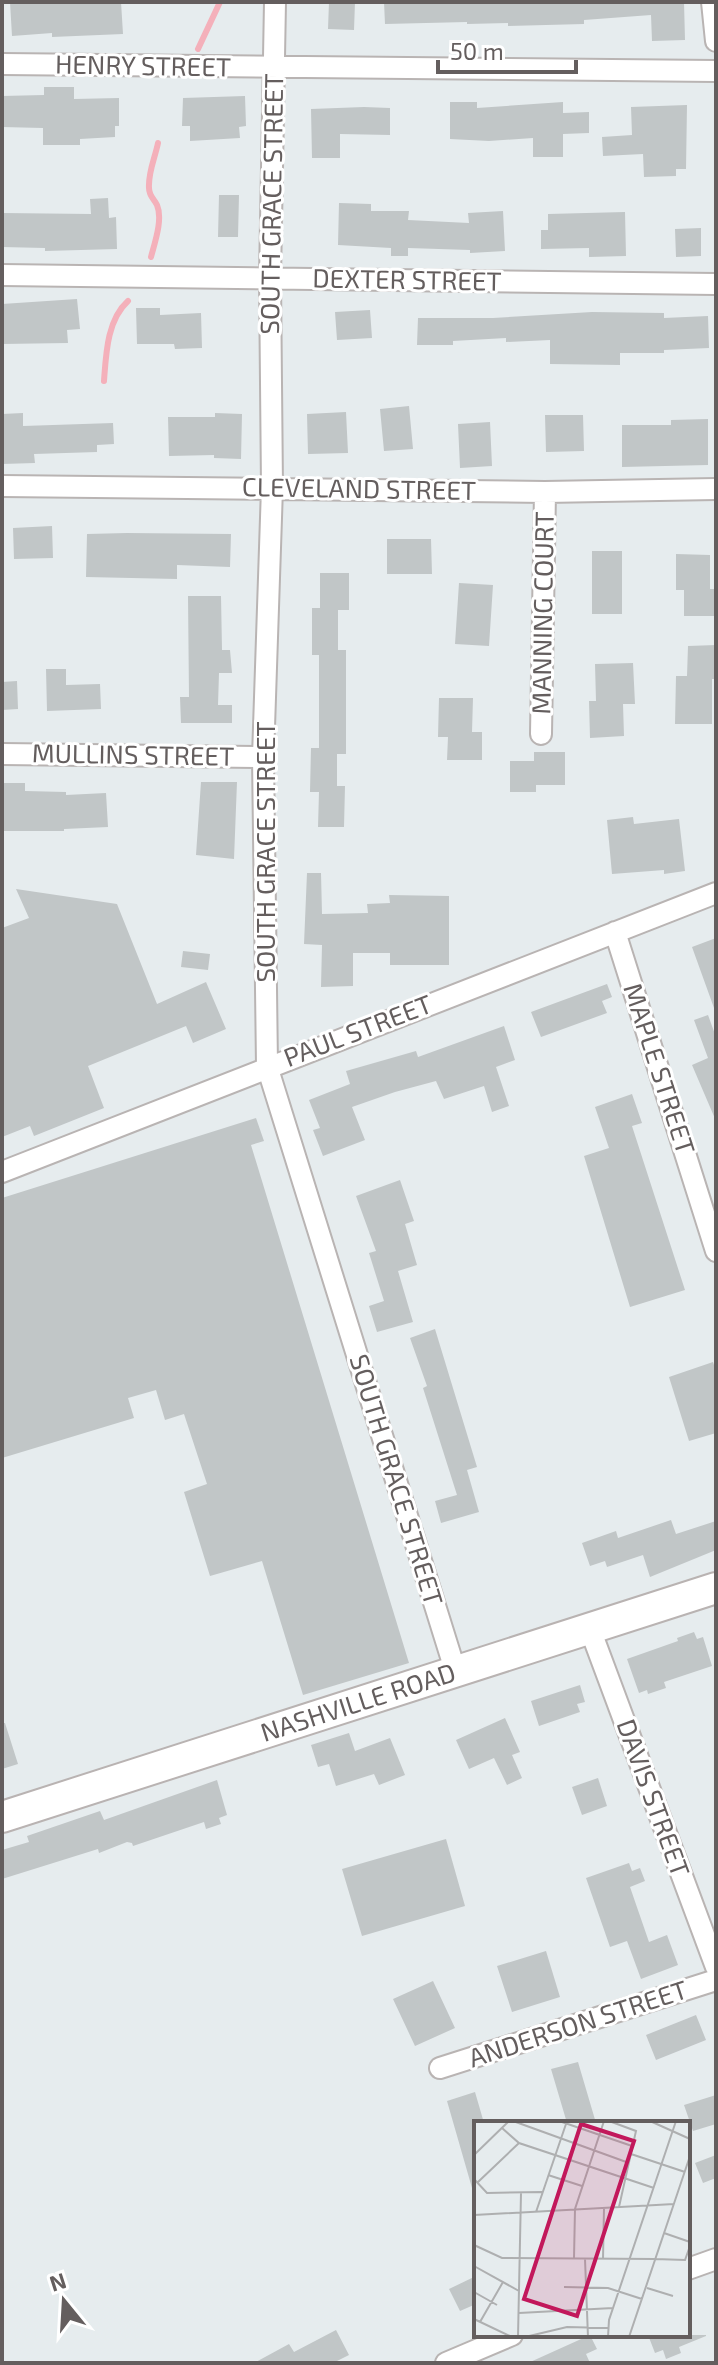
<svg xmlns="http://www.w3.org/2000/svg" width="718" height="2365" viewBox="0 0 718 2365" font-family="'Exo 2',sans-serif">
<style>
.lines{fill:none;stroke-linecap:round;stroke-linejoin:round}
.stream{stroke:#f4b0ba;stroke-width:6}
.building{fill:#c1c6c7}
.street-casing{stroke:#b9b4b3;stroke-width:24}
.secondary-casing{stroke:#b9b3b2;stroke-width:34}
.street{stroke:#fff;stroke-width:20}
.secondary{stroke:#fff;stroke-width:30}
.labels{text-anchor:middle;stroke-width:6;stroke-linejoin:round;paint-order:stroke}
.street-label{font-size:26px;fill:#645e5e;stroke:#fff}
.inset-road{fill:none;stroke:#aeafb0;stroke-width:2}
.view{fill:#c2185b;fill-opacity:0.15;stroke:#c2185b;stroke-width:4}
.inset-edge{fill:none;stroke:#645e5e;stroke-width:4}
</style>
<rect width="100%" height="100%" fill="#e6ecee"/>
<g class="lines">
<path class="stream" d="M198 49 220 2
M151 257C155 242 163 219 157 205 154 199 149 196 149 188 148 172 155 158 158 143
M104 381C106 354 107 320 128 301"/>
</g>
<path class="building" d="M10 2H121L123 34 52 37V33L12 36Z
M329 2H355L354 30 328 29Z
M384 2H684L685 40 652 41 651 15 584 20V24L508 26V23L467 24V22L385 24Z
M44 87H74V99L119 98V126H115V137L80 139V145H43V128L2 127V96L44 95Z
M245 96 246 126 239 127 240 138 190 141V126H182L183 98Z
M450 102H477V108L563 102V113L589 112V133L563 134V157H533V138L489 141 450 139Z
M687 105 686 169H676V176L644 177 643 154 603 156 602 137 632 135 631 107Z
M364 107 390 108V135L340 134V158H312L311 109Z
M219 195H239L238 237H218Z
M108 198 109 218 116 217 117 249 45 251V248L2 247V213L91 214 90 199Z
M339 203 371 204V211H409L408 220 469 223 468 213 503 211 505 251 470 253V250L408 248V256H391V248L338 245Z
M625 212 626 256 589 257V248L541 249V230H548V214Z
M701 228V256L676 257 675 229Z
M77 299 80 329 67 330 68 343 2 344V304Z
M136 308H160V315L201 313 202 348 175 349 174 344H137Z
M370 310 372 338 337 340 335 312Z
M592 312 664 313V318L708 316 709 348 664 350V353H620V365L550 364V340L506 342V338L453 341V345H417L418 318H493Z
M409 406 413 449 384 451 380 409Z
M346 412 348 453 308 454 307 414Z
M23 413V426L113 423 114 444 97 445V452L34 454 35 463 2 464V414Z
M215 413 242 414 241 459 214 458V455L169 456 168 417H215Z
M545 415H583L584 451 546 452Z
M708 419V465L622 467V425H671V420Z
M490 422 492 466 460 468 458 424Z
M52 526 53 558 14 559 13 528Z
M127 533 231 534 230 567 177 565V579L86 577 87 534Z
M387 539H431L432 574H387Z
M592 551H622V614H592Z
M676 554 710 555V589H716V616H684V590H676Z
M320 573H349V610H338V650H346V754H337V786H345L344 827H318L319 792H310L311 748H319V655H312V608H320Z
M459 583 493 585 489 646 455 644Z
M188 596H221L222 650H230L232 673H219L218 705H232V723H181L180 697H189Z
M716 645V679H712V724H675L676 676H687L688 646Z
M633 663 635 704H623L624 736 590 738 589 701H596L595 664Z
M46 669H66V685L100 684 101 709 47 711Z
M17 681 18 709 2 710V682Z
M439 698H473L472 732H482V760H447L448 737H438Z
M534 752H565V785H536V792H510V761H534Z
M201 782H237L234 859 196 855Z
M2 783H25V791L66 792V795L106 793 108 827 64 829V831H2Z
M633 817 634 824 679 819 685 871 664 874V870L612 874 607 820Z
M307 873H321L322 914 368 913 367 904 390 903 389 895 449 896V965H390V953H353V986L321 987 322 945 304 944Z
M16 889 117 904 157 1004 206 982 226 1029 193 1043 186 1026 88 1066 104 1108 34 1136 30 1126 2 1137V928L29 918Z
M716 938V1008H714L692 947Z
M183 951 210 954 208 970 181 967Z
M607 984 612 997 602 1001 607 1013 541 1037 531 1012Z
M708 1015 716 1037V1121L692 1065 708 1058 694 1020Z
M504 1026 515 1060 496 1067 509 1106 492 1112 484 1086 444 1099 436 1081 395 1092 352 1107 365 1140 323 1156 313 1130 320 1128 309 1100 350 1084 346 1071 416 1051 418 1057Z
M632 1094 642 1123 632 1126 685 1290 630 1307 584 1156 609 1148 595 1107Z
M256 1118 264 1141 251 1145 409 1663 303 1695 262 1561 210 1576 184 1492 207 1484 184 1414 165 1420 156 1390 128 1398 134 1418 2 1458V1198Z
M400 1180 414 1221 405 1224 417 1265 398 1271 413 1322 377 1332 369 1306 384 1301 369 1253 376 1251 356 1196Z
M435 1329 477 1467 467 1470 479 1512 441 1523 435 1501 457 1495 423 1388 427 1386 410 1338Z
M713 1362 716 1371V1433L689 1441 669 1377Z
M671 1520 676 1534 716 1521V1550L650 1577 643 1555 607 1567 605 1561 590 1566 582 1543 616 1531 618 1538Z
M694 1632 697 1639 703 1637 712 1666 664 1682 666 1688 648 1694 647 1690 639 1693 627 1659 678 1641 677 1638Z
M580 1685 585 1702 577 1704 580 1712 539 1726 531 1701Z
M505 1718 520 1752 512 1755 522 1778 507 1785 494 1758 469 1769 456 1740Z
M2 1723H5L18 1764 2 1769Z
M349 1733 355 1751 390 1738 405 1775 379 1785 374 1774 336 1786 329 1764 318 1767 311 1745Z
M598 1778 607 1806 582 1815 572 1787Z
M217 1780 227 1815 219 1818 221 1824 206 1829 204 1822 133 1846 132 1843 127 1842 99 1853 98 1849 2 1879V1850L29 1842 27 1836 100 1811 104 1820Z
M446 1839 465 1906 362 1936 342 1869Z
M629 1863 632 1871 640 1868 645 1881 630 1887 649 1942 667 1935 678 1965 641 1979 627 1941 610 1947 586 1878Z
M546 1951 560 1997 512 2012 497 1966Z
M433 1981 455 2028 415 2046 393 1999Z
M696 2015 706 2040 656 2060 646 2035Z
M578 2062 596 2123H567L551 2069Z
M475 2092 484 2123H476V2187L472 2188 447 2101Z
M716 2095V2124L693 2131 684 2105Z
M716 2155V2178L703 2183 695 2163Z
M476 2276V2304L460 2311 449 2289Z
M336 2330 349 2355 333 2363H254L289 2344 294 2352Z
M590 2335 597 2349 586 2354 590 2363H528Z
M648 2335H706V2336L679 2347 681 2353 666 2359 663 2350 655 2353Z"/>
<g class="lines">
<defs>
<path id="street" d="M275 2 270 278 272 488 263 757 267 1066 456 1673
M712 2 716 41
M2 64 716 71
M2 275 716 284
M2 486 545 492 716 489
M541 734 545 492
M2 754 263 757
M615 932 716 1251
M2 1172 716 893
M590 1629 716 1967
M440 2068 716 1980
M688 2269 716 2259
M446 2363 512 2335"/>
<g id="secondary">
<path id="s1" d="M2 1817 716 1588"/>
</g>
</defs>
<use href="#street" class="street-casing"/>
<use href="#secondary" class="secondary-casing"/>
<use href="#street" class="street"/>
<use href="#secondary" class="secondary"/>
</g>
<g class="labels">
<g class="street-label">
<text transform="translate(143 66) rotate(1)" y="9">HENRY STREET</text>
<text transform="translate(272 204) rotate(-89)" y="9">SOUTH GRACE STREET</text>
<text transform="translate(407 280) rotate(1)" y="9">DEXTER STREET</text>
<text transform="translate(359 489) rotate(1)" y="9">CLEVELAND STREET</text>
<text transform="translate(543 613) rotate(-89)" y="9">MANNING COURT</text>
<text transform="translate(133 755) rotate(1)" y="9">MULLINS STREET</text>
<text transform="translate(266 852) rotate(-90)" y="9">SOUTH GRACE STREET</text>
<text transform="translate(358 1031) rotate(-21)" y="9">PAUL STREET</text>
<text transform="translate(659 1069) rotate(72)" y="9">MAPLE STREET</text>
<text transform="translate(396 1480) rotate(73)" y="9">SOUTH GRACE STREET</text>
<text dy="9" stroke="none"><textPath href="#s1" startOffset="374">NASHVILLE ROAD</textPath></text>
<text transform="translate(653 1798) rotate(70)" y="9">DAVIS STREET</text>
<text transform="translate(578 2024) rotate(-18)" y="9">ANDERSON STREET</text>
</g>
</g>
<g transform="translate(474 2121)">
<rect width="216" height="216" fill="#e6ecee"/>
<path class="inset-road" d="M39 0 155 42M85 0 158 25M135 0 162 10 145 86M176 0 216 18M28 7 45 22 180 67M157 33 211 51M0 34 35 0M74 54 108 65M0 58 13 72 68 71M4 61 45 22M62 91 93 0M0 94 200 83M190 112 216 121M0 124 28 137 181 138M100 137 101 88 130 0M111 138 114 216M129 138 130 87M181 138 211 139 216 125M0 145 45 170M90 166 134 167 168 178M173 167 199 175M0 171 23 184M45 192 139 187M0 198 38 216M6 201 29 161M44 216 47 72M51 216 93 206 134 207M134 216 135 199 202 0M155 216 216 35"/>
<path class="view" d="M107 3 160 20 103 195 50 178Z"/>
<rect width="216" height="216" class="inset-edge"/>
</g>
<rect width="718" height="2365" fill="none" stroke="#645e5e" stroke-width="8"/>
<g transform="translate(64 2301) rotate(342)" stroke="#ffffff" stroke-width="6" paint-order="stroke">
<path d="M0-6L14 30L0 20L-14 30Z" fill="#645e5e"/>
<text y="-12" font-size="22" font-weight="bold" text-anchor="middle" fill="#645e5e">N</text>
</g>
<path d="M438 60v12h138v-12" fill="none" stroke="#645e5e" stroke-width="4"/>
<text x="450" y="60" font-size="24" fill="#645e5e" stroke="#ffffff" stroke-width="6" paint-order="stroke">50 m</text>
</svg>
